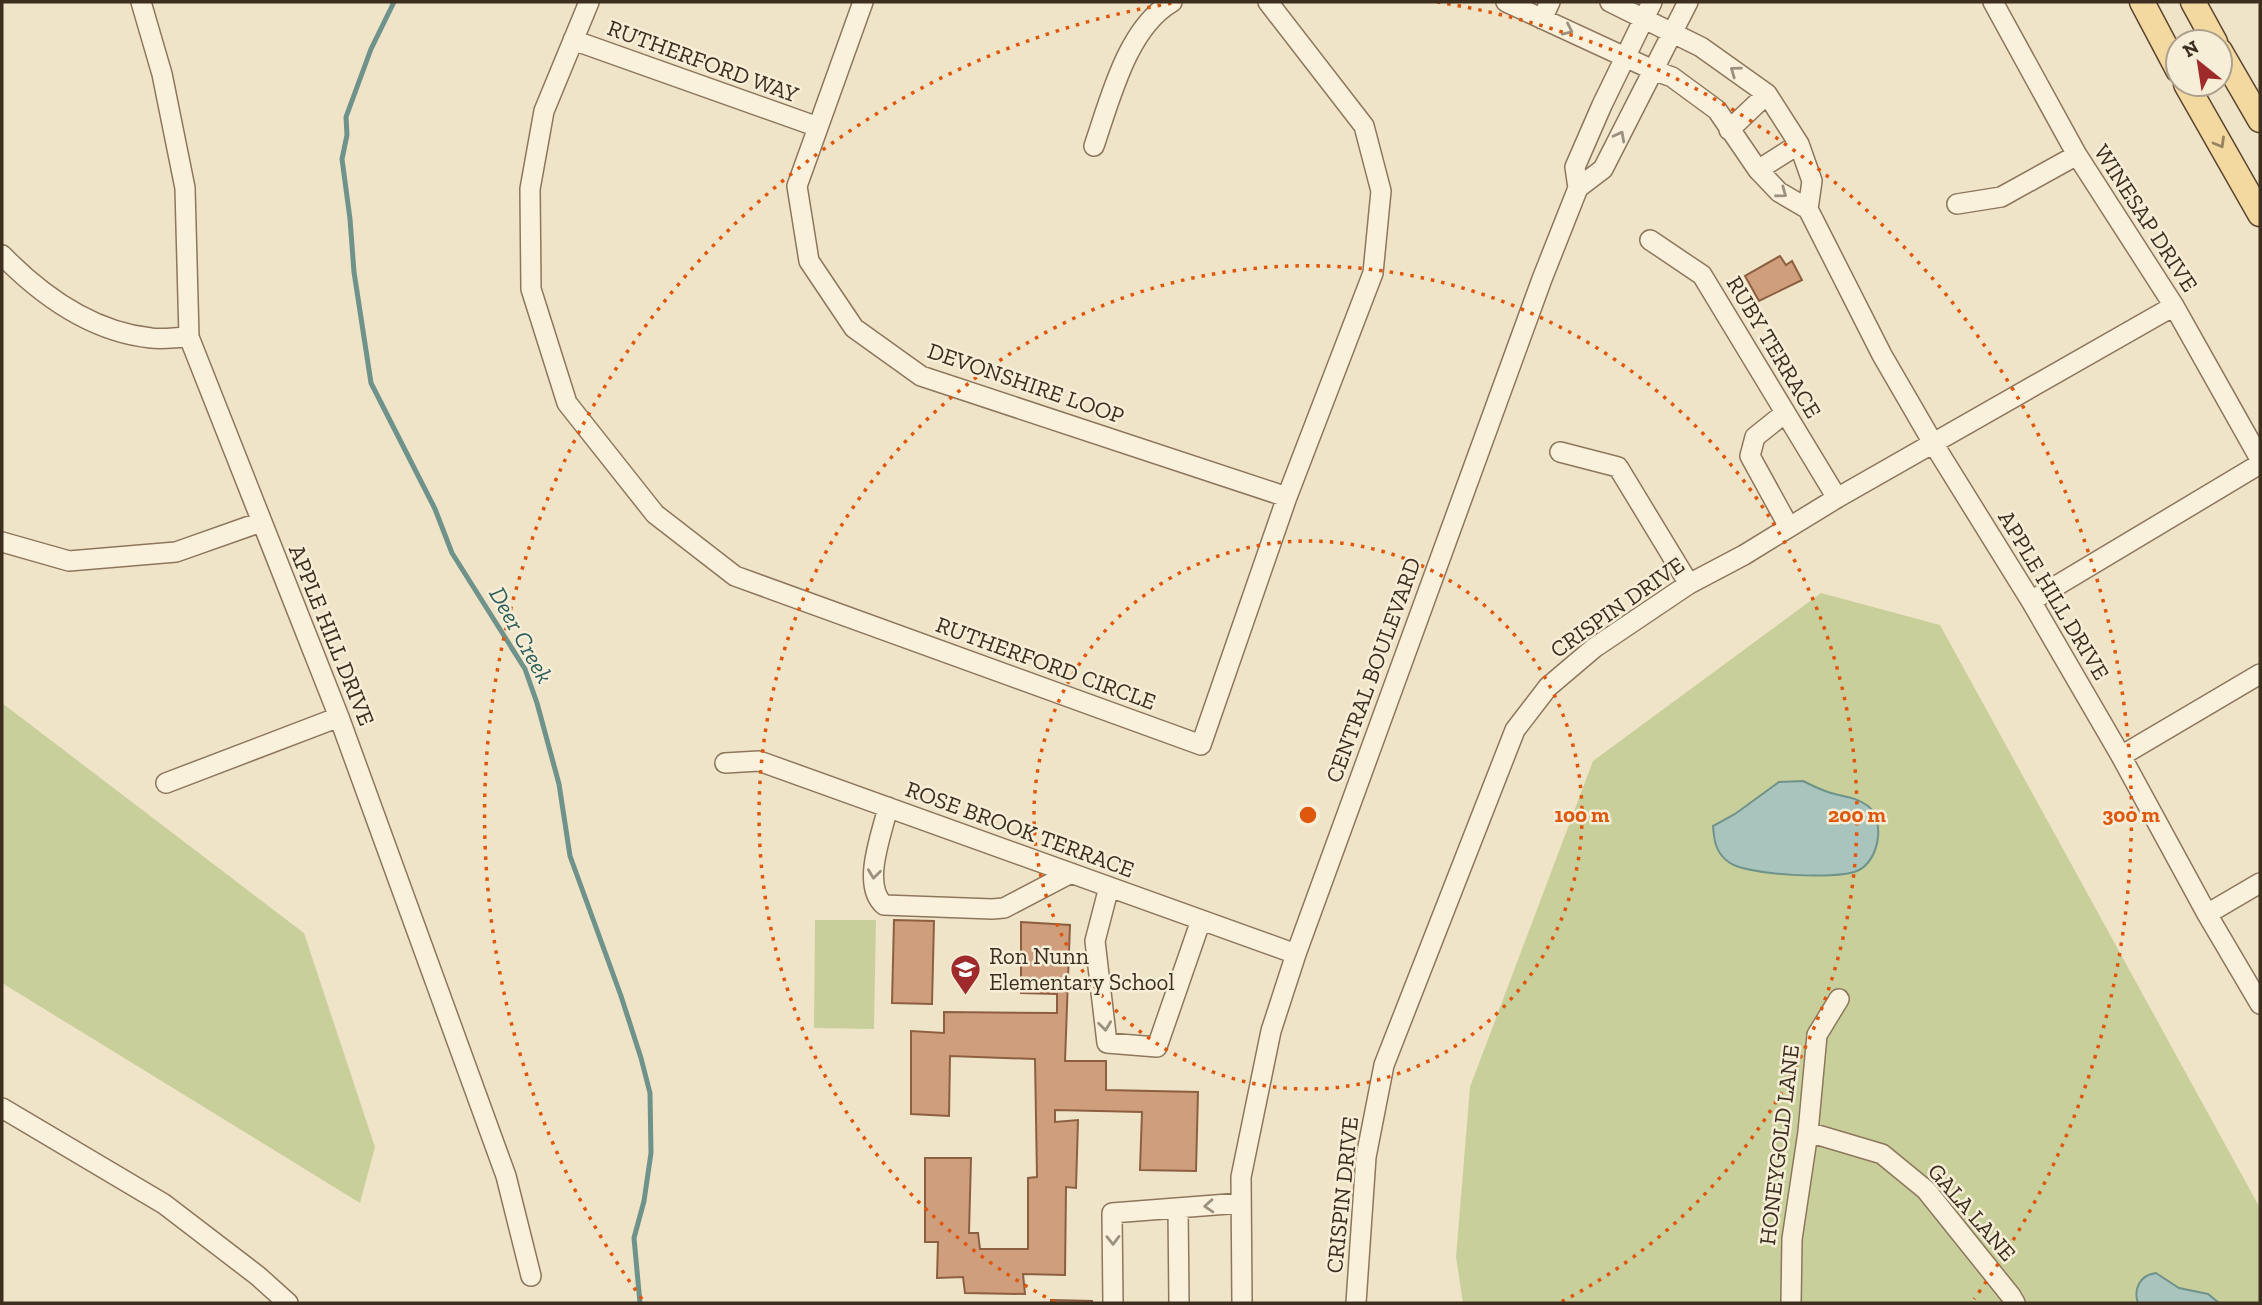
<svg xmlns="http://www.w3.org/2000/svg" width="2262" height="1305" viewBox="0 0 2262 1305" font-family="'Zilla Slab',serif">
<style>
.green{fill:#c9cf9b}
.water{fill:#a9c4bc;stroke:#6f938a;stroke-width:2}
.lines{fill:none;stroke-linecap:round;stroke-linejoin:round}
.stream{stroke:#6f938a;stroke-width:5}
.building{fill:#cf9f7d;stroke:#8d5f41;stroke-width:2}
.minor-casing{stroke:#8d765c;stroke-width:22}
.major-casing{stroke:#5b4430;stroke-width:27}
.minor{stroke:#faf1dc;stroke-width:19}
.major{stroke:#f3d9a0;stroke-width:24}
.oneway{stroke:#9c907e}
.oneway2{stroke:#988460}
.ring{fill:none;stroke:#df570d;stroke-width:3.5;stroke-dasharray:3.5 7}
.labels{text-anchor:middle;stroke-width:5;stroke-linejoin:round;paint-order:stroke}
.street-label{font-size:23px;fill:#3d2e20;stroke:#f7eed8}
.poi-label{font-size:23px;fill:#3d2e20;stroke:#f7eed8;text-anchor:start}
.water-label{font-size:24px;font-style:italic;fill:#2f5d5a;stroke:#f7eed8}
.centre{fill:#df570d;stroke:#f7eed8;stroke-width:3.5}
.ring-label{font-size:21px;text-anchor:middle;font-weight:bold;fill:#df570d;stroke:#f7eed8;stroke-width:5;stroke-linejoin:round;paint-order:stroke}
</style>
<rect width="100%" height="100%" fill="#f0e4c8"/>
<path class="green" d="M1821 593 1940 625 2260 1208V1303H1463L1456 1257 1470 1087 1593 761Z
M2 703 304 933 375 1147 360 1203 2 983Z
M815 920H876L874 1029 814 1028Z"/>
<path class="water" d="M1803 781C1811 785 1819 789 1828 792 1842 797 1855 796 1868 806 1886 821 1879 862 1857 871 1835 880 1749 875 1730 863 1716 854 1714 841 1713 826L1735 814 1779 782Z
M2156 1273 2179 1288 2208 1294 2219 1303H2138C2133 1289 2140 1275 2156 1273Z"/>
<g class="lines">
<path class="stream" d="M394 2 371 49 346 117 347 135 342 159 350 219 354 272 371 383 435 509 452 553 525 669 537 703 559 784 570 856 621 996 641 1058 650 1093 651 1153 644 1201 634 1238 640 1303"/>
</g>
<path class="building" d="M1780 256 1786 265 1792 261 1802 280 1759 301 1745 276Z
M894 920 934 921 932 1004 892 1003Z
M1021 922 1070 925 1065 1061H1106V1090L1198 1092 1196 1171 1140 1170 1142 1112 1055 1110V1122L1078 1120 1076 1188 1066 1187 1065 1275 1023 1274 1025 1294 965 1293 963 1277 937 1278 938 1242H925V1158H971L969 1233H978L980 1249H1028V1178L1037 1177 1035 1059 950 1056 949 1116 911 1114V1031L944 1033V1012L1057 1013V994L1021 993Z
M1051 1300 1092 1301V1303H1051Z"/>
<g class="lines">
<defs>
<path id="minor" d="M141 2 162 74 185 188 189 337 339 717 506 1176 531 1276
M589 2 544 111 530 189 531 289 567 403 655 514 735 576 1201 745 1287 497 1373 273 1381 191 1364 126 1268 2
M863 2 797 186 809 261 854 328 921 376 1287 497
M1506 2 1653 70 1672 77 1717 110 1758 170 1779 192 1808 209 1882 355 1933 443 2031 601 2121 756 2207 914 2260 1004
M1610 2 1701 47 1767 94 1799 144 1812 181 1808 209
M1993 2 2077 155 2174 306 2260 459
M1542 19 1550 2
M573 40 818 127
M1729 130 1767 94
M1094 146C1110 100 1127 28 1172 2
M1758 170 1799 144
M1578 188 1603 169 1688 2
M1957 204 2001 197 2077 155
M1650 240 1702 275 1837 498
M2 255C42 296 93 332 151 338 163 340 176 337 189 337
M1785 413 1755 437 1750 456 1789 527
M1560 452 1618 467 1689 584
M2 542 69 561 176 552 261 522
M2031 601 2260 464
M2121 756 2260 674
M725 763 759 761 1296 954
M166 783 339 717
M888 807C882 834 861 885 884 905L992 909 1004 908 1071 873
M1109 887 1095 941 1107 1043 1157 1047 1201 920
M2207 914 2260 883
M2 1108 164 1204 258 1276 288 1303
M1808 1132 1882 1154 1926 1190 2011 1296 2015 1303
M1178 1208 1179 1303
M1113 1303 1112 1213 1241 1203
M1242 1303 1241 1177 1271 1031 1296 954 1542 279 1578 188 1575 167 1602 105 1652 2
M1356 1303 1366 1157 1384 1065 1515 730 1548 687 1594 648 1689 584 1744 555 1837 498 2174 306
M1791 1303 1792 1239 1808 1132 1817 1035 1839 999"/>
<path id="major" d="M2142 2 2178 70
M2193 2 2215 42
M2220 51 2260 120
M2186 84 2260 214"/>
</defs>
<use href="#minor" class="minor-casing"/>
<use href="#major" class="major-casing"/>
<use href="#minor" class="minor"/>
<use href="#major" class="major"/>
</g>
<defs><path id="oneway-chevron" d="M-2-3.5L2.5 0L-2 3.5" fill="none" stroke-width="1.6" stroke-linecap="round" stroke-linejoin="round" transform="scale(1.75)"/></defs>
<g class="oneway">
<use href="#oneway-chevron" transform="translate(1568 30) rotate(25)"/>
<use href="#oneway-chevron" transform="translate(1735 71) rotate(-144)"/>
<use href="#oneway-chevron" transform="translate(1620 136) rotate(-62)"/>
<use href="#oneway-chevron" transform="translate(1782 193) rotate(36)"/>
<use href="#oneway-chevron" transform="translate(874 874) rotate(97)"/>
<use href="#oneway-chevron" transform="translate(1105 1026) rotate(83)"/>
<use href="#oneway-chevron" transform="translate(1209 1206) rotate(176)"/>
<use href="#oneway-chevron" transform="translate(1113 1240) rotate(89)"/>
</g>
<use class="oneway2" href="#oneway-chevron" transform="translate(2220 143) rotate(60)"/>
<g class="ring">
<circle cx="1308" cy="815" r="274"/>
<path d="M1055 1302A549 549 0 1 1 1561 1302"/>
<path d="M642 1299A823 823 0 0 1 1179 2M1437 2A823 823 0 0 1 1974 1299"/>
</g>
<defs>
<symbol id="school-pin" viewBox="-11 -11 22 30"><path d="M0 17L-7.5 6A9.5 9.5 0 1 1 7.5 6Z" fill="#9e2a2b" stroke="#f7eed8"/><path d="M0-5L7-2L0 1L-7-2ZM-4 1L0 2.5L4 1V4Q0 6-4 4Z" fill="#fff"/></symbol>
</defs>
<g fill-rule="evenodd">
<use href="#school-pin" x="948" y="952" width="35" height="47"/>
</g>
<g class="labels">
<g class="street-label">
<text transform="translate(703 61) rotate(20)" y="8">RUTHERFORD WAY</text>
<text transform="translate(2146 218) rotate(57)" y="8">WINESAP DRIVE</text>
<text transform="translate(1774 347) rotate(59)" y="8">RUBY TERRACE</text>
<text transform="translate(1026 383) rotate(19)" y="8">DEVONSHIRE LOOP</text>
<text transform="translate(2054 595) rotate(59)" y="8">APPLE HILL DRIVE</text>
<text transform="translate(1617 607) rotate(-35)" y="8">CRISPIN DRIVE</text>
<text transform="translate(332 635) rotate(68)" y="8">APPLE HILL DRIVE</text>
<text transform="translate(1046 663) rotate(20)" y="8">RUTHERFORD CIRCLE</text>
<text transform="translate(1373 670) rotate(-70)" y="8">CENTRAL BOULEVARD</text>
<text transform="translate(1020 829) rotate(20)" y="8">ROSE BROOK TERRACE</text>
<text transform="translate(1779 1145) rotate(-83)" y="8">HONEYGOLD LANE</text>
<text transform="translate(1342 1195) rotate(-84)" y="8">CRISPIN DRIVE</text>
<text transform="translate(1972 1212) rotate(49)" y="8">GALA LANE</text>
</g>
<g class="poi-label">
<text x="989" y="964">Ron Nunn<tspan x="989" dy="26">Elementary School</tspan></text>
</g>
<g class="water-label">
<text transform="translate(521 635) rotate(61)" y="8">Deer Creek</text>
</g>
</g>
<circle cx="1308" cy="815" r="10" class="centre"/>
<g class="ring-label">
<text x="1582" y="822">100 m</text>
<text x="1857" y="822">200 m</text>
<text x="2131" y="822">300 m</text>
</g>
<rect width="2262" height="1305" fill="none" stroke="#3d2e20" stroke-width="7"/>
<g transform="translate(2199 63) rotate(330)"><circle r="33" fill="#f7eed8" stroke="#ada18e" stroke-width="2"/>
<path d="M0-5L12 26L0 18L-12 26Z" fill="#9e2a2b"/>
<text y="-10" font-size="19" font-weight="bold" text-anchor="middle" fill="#3d2e20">N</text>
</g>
</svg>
